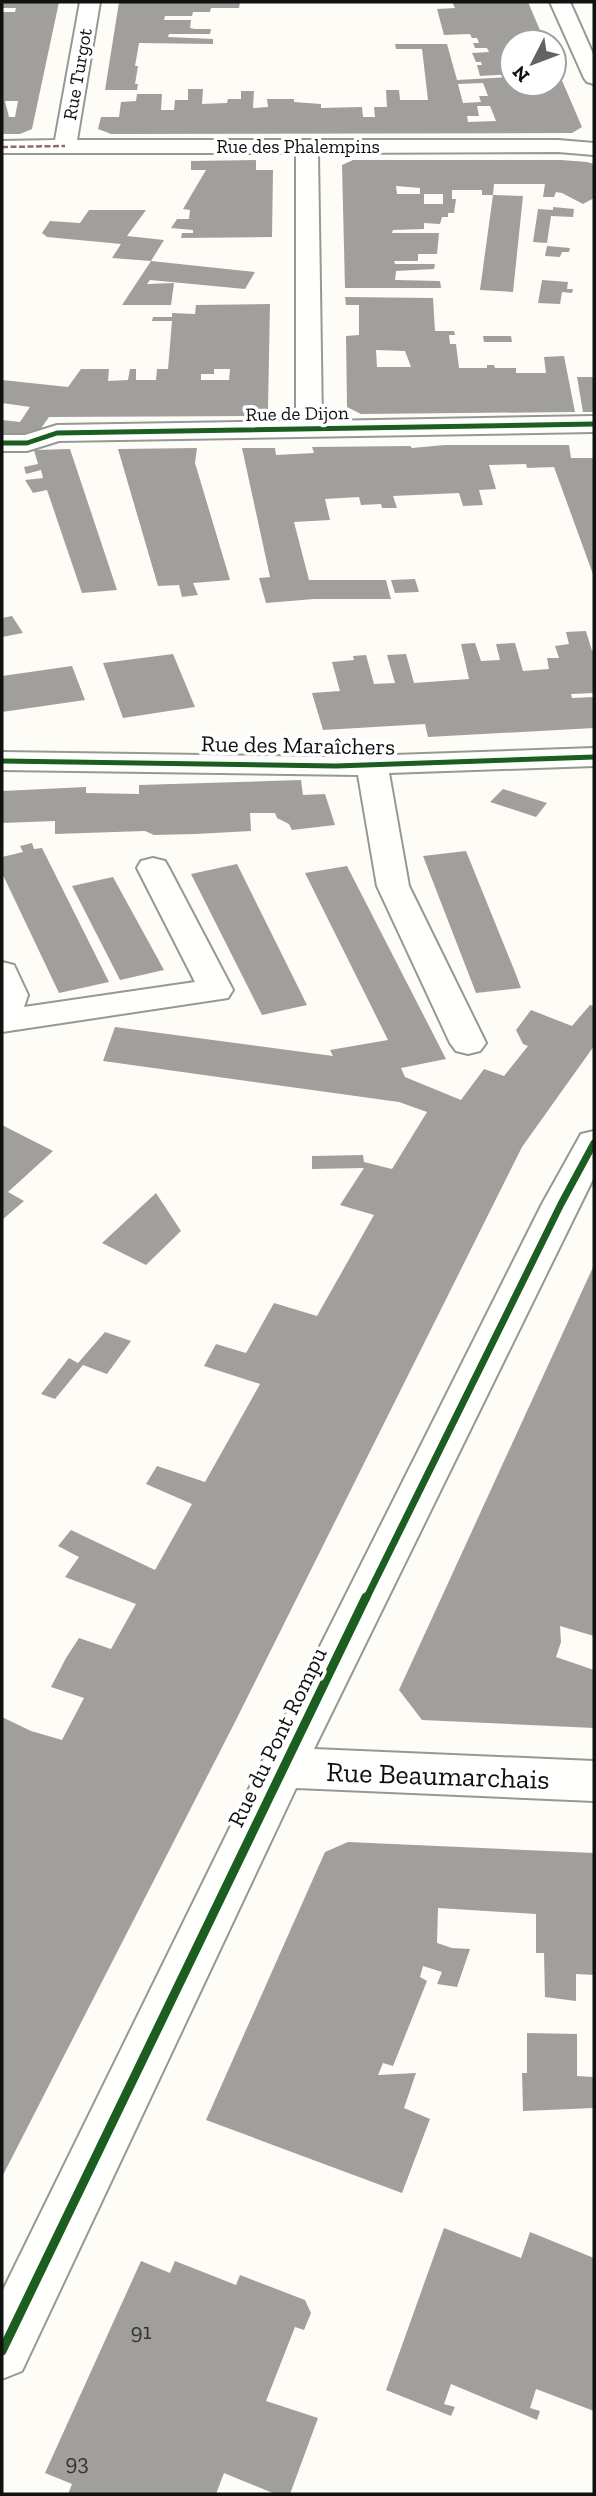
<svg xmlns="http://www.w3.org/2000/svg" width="596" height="2496" viewBox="0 0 596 2496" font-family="'Zilla Slab',serif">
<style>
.building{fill:#a19f9c;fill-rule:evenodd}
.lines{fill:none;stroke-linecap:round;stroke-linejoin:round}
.minor-casing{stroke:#979795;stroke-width:4}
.minor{fill:#fffffe;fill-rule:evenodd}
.quiet{stroke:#8d6e63;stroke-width:2.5;stroke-dasharray:6 2.5;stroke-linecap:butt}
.cycleway-far2-casing{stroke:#fff;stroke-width:9}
.cycleway-far1-casing{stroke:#fff;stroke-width:11}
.cycleway-casing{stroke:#fff;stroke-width:13}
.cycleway-far2{stroke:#1b5e20;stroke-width:5}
.cycleway-far1{stroke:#1b5e20;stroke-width:7}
.cycleway{stroke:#1b5e20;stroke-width:9}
.labels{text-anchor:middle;stroke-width:7;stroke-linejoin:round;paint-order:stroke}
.far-street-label{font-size:19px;fill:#111;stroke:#fff}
.street-label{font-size:23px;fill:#111;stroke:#fff}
.near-number-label{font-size:23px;fill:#353434}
.near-street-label{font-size:28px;fill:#111;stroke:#fff}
</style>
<rect width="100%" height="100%" fill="#fdfcf7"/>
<path class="building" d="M2 2H59L32 129 20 134H2V12H15L16 8H2ZM5 101H18L15 117H9Z
M119 2H240L239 8H211L210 12H193L192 16H165L164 20H191L190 28 195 29H211L210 34H169L168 37 213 39V44L139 43 135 66H138L135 84H138L137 90H105Z
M452 2H528L545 42H512V74L480 76 477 65H482L481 62H476L472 53 489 52 487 48H475L473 43H479L477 38H472L470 34 444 35 437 9 455 8Z
M395 44H447L457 80 512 77V84H554V62L582 127 572 133 111 134 98 129 101 117H119L121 102 136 101 137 94H162L161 110H174L175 100H188V89H203L202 104 227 103 228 99H241V91H254L253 108 268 107 267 99H294V102L321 104V108L362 107 363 117H375L374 107H387L386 90H399L400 100H428L422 49H396ZM483 83 488 96H479L481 102 463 103 458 84ZM477 106H490L496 121 468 122 467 116H479Z
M256 160V170H273L272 237 181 238 182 233H193V230L171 228 177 219H189L190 210 183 209 206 170H191V161Z
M353 160H561L587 162 594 164V198L583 204 562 193 556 192 554 197H543L545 184H494L493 195H482V190H452V199H456L454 213H448V217H442L440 224 424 223V229L393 230 392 233H439L437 254H418V261H394L395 264H435L434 269 396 271 395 280 440 281 441 288H345L342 165ZM396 186 420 188V194H397ZM424 194H443V204H424Z
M493 195 523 196 513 292 480 290Z
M553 207 574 209 573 217 551 216 547 243 533 242 538 209 553 210Z
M89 210H146L127 236 164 240 151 261 112 258 121 244 47 237 42 233 50 221 80 223Z
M547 246 570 248 569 252H562L560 257 545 256Z
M151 261 255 272 245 289 150 280 147 284 174 283 171 305H122Z
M542 280 568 282 567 289H573L572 293 562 292 560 304 538 303Z
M345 297 433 298 435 331H454L455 335H449L450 344H456L459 368H487V365H494L495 368H516V373H546L544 357 564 356 575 412 361 414 347 407 346 336 359 335V305H346ZM376 350 405 351 411 367H377Z
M270 304 268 409 252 416 49 417 37 434 2 436V420L20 422 30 407 2 403V380L68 387 81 369H109L108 381 128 380 130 369H136V380H156L157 369H168L172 321H152L153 317H172V313L195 314 196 305ZM214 369H230L229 380H201V374H214Z
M483 336H511L512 342H484Z
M577 377H594V412H583Z
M445 445H569L571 458H594V577L554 467 527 468 526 464 489 465 496 489 479 490 483 505 463 506 459 493 393 496 397 508H382L381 504 361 505 359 497 325 499 330 520 294 522 309 580H386L391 599H314L266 603 259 578 270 577 242 448H275L276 455 314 453 312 447 410 446 412 448Z
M197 448 195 463 230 580 193 583 198 595 182 597 179 585 158 586 118 449Z
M70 449 117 590 82 593 47 490 33 493 25 480 43 478 41 470 26 474 24 467 38 464 34 450Z
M415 579 419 592 395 593 391 580Z
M12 616 23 633 2 637V618Z
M586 631 592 651 594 650V693L571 694 572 698 594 697V728L428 737 425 724 323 730 312 693 340 691 332 662 354 660 353 656 366 655 374 684 395 683 387 655 406 654 414 683 469 679 461 644 475 643 481 661 500 660 496 644 515 643 523 671 549 669 547 658H559L555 646 569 644 566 632Z
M173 654 195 707 123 718 103 663Z
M72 666 85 700 2 712V676Z
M301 780 303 795 325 794 335 825 292 830 289 824 277 818 275 813H250L251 831 196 834 154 835 145 831 55 834V821L2 823V791L86 787V793L139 794V785Z
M503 789 547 803 536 817 490 802Z
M32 843 34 849 42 848 109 982 59 993 2 873V857L23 852 20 846Z
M466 851 515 972 521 988 476 993 423 856Z
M237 864 307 1005 262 1015 191 874Z
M347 866 446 1059 401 1068 405 1077 461 1100 484 1069 504 1076 528 1046 523 1044 516 1030 531 1010 572 1026 590 1005 594 1006V1046L522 1147 235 1722 2 2177V1717L31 1731 62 1740 84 1698 51 1687 66 1658 79 1638 111 1649 136 1604 65 1577 79 1557 58 1546 71 1530 155 1570 192 1504 146 1484 157 1466 205 1482 260 1384 204 1366 216 1344 246 1353 274 1303 317 1316 374 1215 340 1205 364 1168 312 1169V1156L363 1155 364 1162 392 1169 427 1112 399 1102 103 1061 115 1027 333 1056 330 1050 388 1040 305 873Z
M113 877 164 970 120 980 72 886Z
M2 1125 53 1151 8 1192 24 1201 2 1220Z
M156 1193 181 1231 146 1265 102 1243Z
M594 1265V1636L560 1626 561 1642 556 1657 594 1670V1728L422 1720 399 1690Z
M105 1332 131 1341 107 1374 83 1365 55 1399 41 1394 69 1358 78 1363Z
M348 1842 594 1853V1975L576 1974V2001L545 1997 544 1953H536V1914L438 1908 437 1943 452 1948 470 1949 457 1987 437 1984 442 1972 423 1966 420 1977 427 1981 393 2066 383 2063 378 2075 416 2073 404 2108 430 2119 402 2193 206 2120 325 1852Z
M527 2033 577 2034V2076L594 2077V2108L523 2111 522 2073H527Z
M444 2228 521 2258 530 2232 594 2258V2411L536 2389 530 2408 540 2411 537 2420 451 2384 444 2404 455 2407 451 2416 386 2390Z
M141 2261 170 2273 175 2261 236 2285 240 2275 305 2300 311 2313 304 2330 295 2327 266 2401 318 2418 290 2494H275L224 2473 216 2494H68L72 2484 45 2473Z"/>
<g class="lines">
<defs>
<path id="minor" d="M80 2H100L77 140H558L594 143V155L558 152 318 153 322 421 594 416V432L59 441 27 451H2V435H25L57 425 296 421V153H2V141L55 140Z
M550 2H570L594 56V84L587 82 584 78Z
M594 748V766L389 773 409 886 486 1043 480 1051 468 1054 456 1051 450 1043 377 886 358 775 2 770V752L336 757Z
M153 858 165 861 169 868 233 990 228 998 2 1032V962L14 965 28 995 24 1007 195 982 137 868 141 861Z
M594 1131V1177L314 1749 594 1761V1801L296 1788 22 2371 2 2379V2292L266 1754 542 1204 581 1134Z"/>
</defs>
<use href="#minor" class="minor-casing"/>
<use href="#minor" class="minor"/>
<path class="quiet" d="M2 147 65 146"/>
<defs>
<path id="cycleway-far2" d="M2 443H27L57 433 594 424
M2 761 336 766 594 757"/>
<path id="cycleway-far1" d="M366 1599 561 1204 594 1143"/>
<path id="cycleway" d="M2 2351 366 1597"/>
</defs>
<use href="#cycleway-far2" class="cycleway-far2-casing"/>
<use href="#cycleway-far1" class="cycleway-far1-casing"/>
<use href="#cycleway" class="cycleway-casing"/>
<use href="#cycleway-far2" class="cycleway-far2"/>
<use href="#cycleway-far1" class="cycleway-far1"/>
<use href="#cycleway" class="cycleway"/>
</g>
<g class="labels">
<g class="far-street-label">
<text transform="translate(77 74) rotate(-80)" y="7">Rue Turgot</text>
<text x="298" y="153">Rue des Phalempins</text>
<text transform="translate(297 413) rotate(-1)" y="7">Rue de Dijon</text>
</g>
<g class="street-label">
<text transform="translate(298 745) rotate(1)" y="8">Rue des Maraîchers</text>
<text transform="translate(277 1737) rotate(-64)" y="8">Rue du Pont Rompu</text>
</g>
<g class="near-number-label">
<text x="141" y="2339">91</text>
<text x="77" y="2470">93</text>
</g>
<g class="near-street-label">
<text transform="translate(438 1775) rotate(2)" y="10">Rue Beaumarchais</text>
</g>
</g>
<rect width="596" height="2496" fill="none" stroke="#111111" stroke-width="7"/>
<g transform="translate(533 63) rotate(228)"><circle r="33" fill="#ffffff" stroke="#a0a0a0" stroke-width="2"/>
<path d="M0-5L12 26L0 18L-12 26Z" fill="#646362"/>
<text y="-10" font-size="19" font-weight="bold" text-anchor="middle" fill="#111111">N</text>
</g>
</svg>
